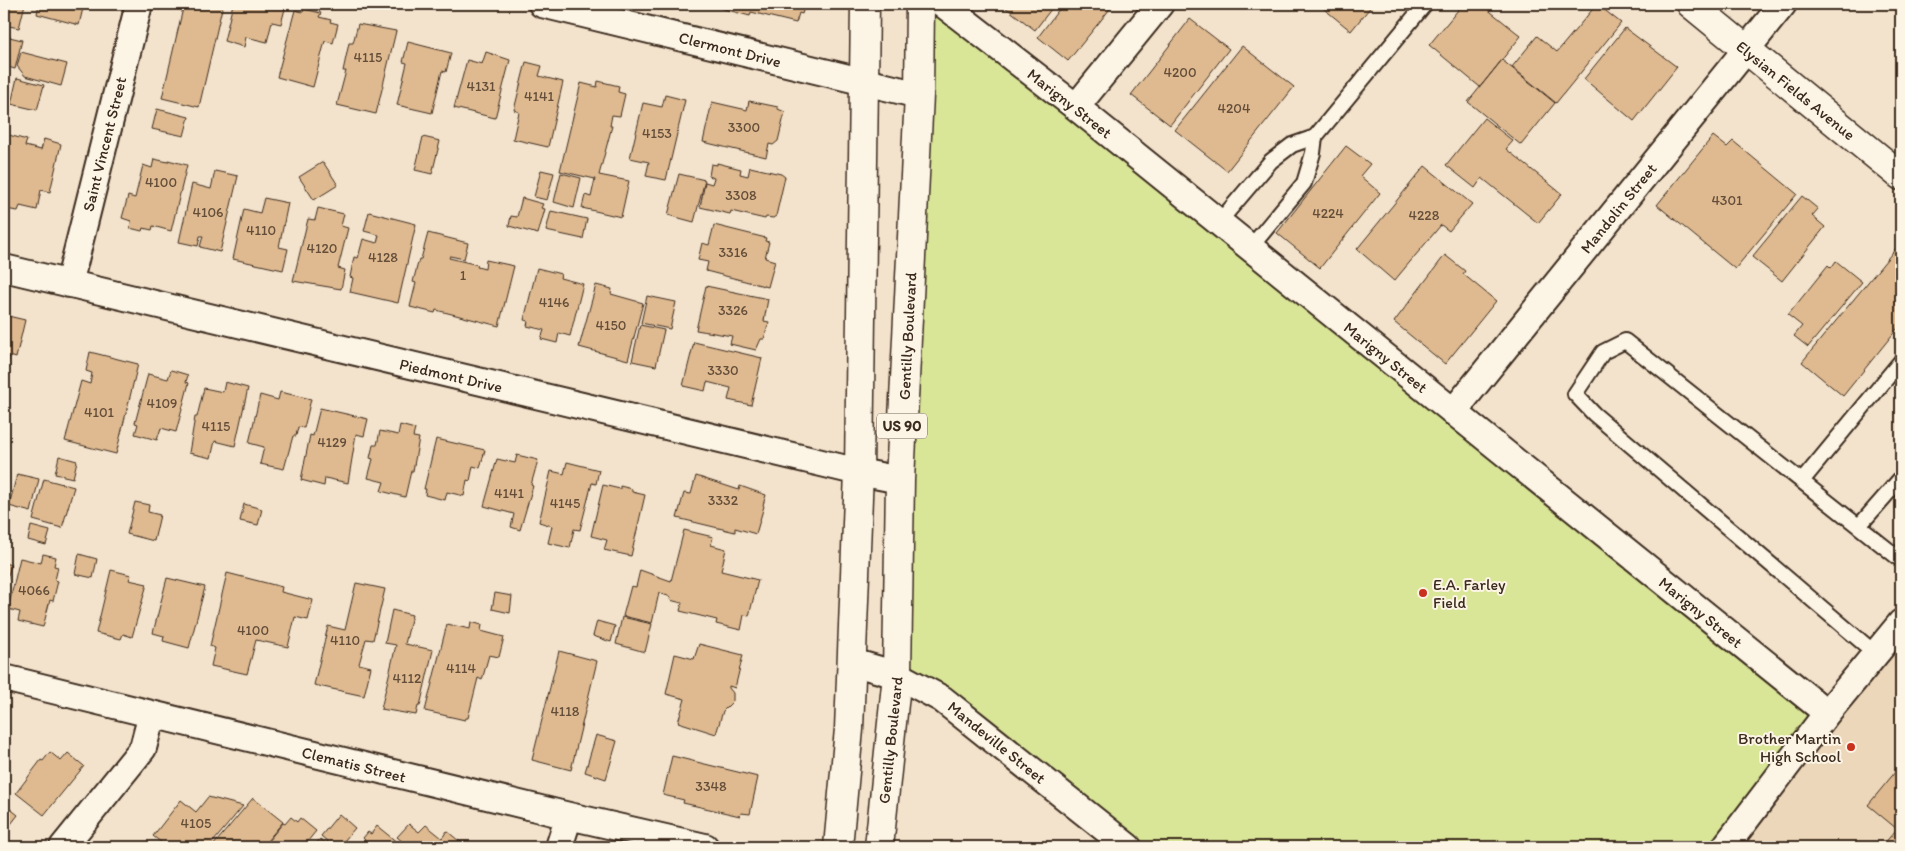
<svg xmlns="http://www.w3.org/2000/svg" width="1905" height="851" viewBox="0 0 1905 851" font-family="Itim,sans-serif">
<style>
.built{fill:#edd7ba}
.green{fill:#d9e698;stroke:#8a885b}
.building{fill:#dfba90;stroke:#3b2a1e}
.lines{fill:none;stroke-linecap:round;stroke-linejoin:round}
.service-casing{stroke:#3b2a1e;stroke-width:18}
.minor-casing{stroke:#3b2a1e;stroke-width:30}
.secondary-casing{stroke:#3b2a1e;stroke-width:31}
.primary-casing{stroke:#3b2a1e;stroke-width:31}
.service{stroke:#fcf5e5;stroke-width:14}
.minor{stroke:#fcf5e5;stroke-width:26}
.secondary{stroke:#fcf5e5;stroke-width:28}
.primary{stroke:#fcf5e5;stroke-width:28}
.poi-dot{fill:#c8321e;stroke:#fcf5e5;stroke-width:2}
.labels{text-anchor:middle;stroke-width:4;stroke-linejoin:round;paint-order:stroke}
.number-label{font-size:14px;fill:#644e3a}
.shield{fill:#fcf5e5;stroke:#75675a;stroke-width:1}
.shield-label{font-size:15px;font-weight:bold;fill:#3b2a1e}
.street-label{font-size:16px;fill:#3b2a1e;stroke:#fcf5e5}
.poi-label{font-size:16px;fill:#3b2a1e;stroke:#fcf5e5;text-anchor:start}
</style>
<rect width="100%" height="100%" fill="#f3e3cc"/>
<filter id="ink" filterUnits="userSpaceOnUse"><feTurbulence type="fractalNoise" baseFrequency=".02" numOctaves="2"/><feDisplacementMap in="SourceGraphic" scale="10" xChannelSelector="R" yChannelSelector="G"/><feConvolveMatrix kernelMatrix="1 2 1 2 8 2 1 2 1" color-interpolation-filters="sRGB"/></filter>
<g filter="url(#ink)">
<path class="built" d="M1901 623V847H1725Z"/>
<path class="green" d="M920 4H943L1827 713 1725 847H1128L897 675Z"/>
<path class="building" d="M4 4H25L19 28 4 25Z
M39 4H84L79 25 37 14Z
M184 4H223L199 107 162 98Z
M233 4H282L286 5 281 24 272 22 267 42 246 37 244 47 224 41Z
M721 4H805L802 14 799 13 796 23 751 12 750 16 720 8Z
M1001 4H1055L1035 30Z
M1063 4H1114L1068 61 1038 37Z
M1318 4H1373L1351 31Z
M1463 4H1481L1521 36 1480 87 1429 45Z
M1597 4 1621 23 1556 103 1512 67 1537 36 1557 52Z
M304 9 321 13 319 17 331 20 330 22 338 24 333 43 325 41 313 87 277 77 295 10 303 12Z
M1190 19 1229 49 1170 125 1131 95Z
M358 24 396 31 376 114 337 105 346 71H343L349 43H353Z
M1625 28 1677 67 1634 121 1584 79Z
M5 36 22 40 15 69 4 66Z
M408 42 451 53 446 72 442 71 432 113 397 105 407 63 403 62Z
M1242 46 1294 87 1227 171 1175 130Z
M21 52 67 64 61 86 25 76 17 66Z
M486 52 510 60 495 118 454 108 467 60 482 64Z
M1502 60 1555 103 1521 145 1468 102Z
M526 62 542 66 539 76 563 82 548 147 513 139 519 112 514 110Z
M17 78 44 85 37 110 11 104Z
M598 81 619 86 618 92 625 94 620 116 612 115 610 126H612L599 175 629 181 621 217 582 208 585 195 591 197 595 179 560 171 581 83 597 87Z
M665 95 685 100 666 180 646 176 649 162 630 158 643 103 662 107Z
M749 101 778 107V109L785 112 778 141 773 145 769 144 766 157 703 142 712 102 747 110Z
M157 109 189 117 184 136 152 129Z
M1484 118 1513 141 1506 149 1562 194 1538 223 1482 178 1475 188 1446 165Z
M5 134 27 140 25 146 41 150 44 139 61 144 50 192 41 190 37 210 20 206 18 211 5 209 7 203H4Z
M1713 136 1727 147 1733 141 1797 194 1735 269 1657 205Z
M423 137 440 141 432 174 415 170Z
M1346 146 1370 164 1360 176 1380 193 1320 268 1277 233Z
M154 159 168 162V160L187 165 171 231 153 226 152 230 143 228 142 231 130 228 131 221 122 218 128 196 135 198 143 165 152 168Z
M323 162 338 185 314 200 299 177Z
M717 163 741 169 740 174 748 176 750 167 781 174 785 177 776 216 773 218 766 217 765 219 731 211 730 214 700 207 705 182 712 184 714 178 709 176 711 164 717 165Z
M1425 166 1472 204 1449 231 1441 225 1394 281 1357 249Z
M541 170 554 173 547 200 534 197Z
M215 171 238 176 220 252 200 247 203 236H200L198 246 179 242 192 184 211 189Z
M561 173 581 178 574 208 554 202Z
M679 174 705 180 694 222 668 215Z
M1802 196 1818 209 1812 216 1825 227 1782 281 1752 257Z
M264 198 288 203 279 247 288 249 283 270 233 259 244 209 260 213Z
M522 198 543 204 541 208 545 209 538 234 509 226 511 216 517 217Z
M318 208 344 214 341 226 348 228 338 268 345 270 341 289 293 281 308 219 315 220Z
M551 211 587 219 583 239 546 231Z
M369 212 416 224 398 303 350 292 353 278 350 277 354 257 358 258 363 239 377 243 379 235 364 231Z
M714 225 766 238 765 241 769 242 765 258 775 261 768 287 706 271 708 262 698 260 702 243 709 245Z
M428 233 468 243 464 259 450 256 449 258 478 265 477 267 485 269 486 260 514 266 499 326 436 310 435 313 410 307 416 283 413 282 419 259H421Z
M1897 247 1899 249 1901 248V324L1843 396 1802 362Z
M1445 255 1465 271 1463 274 1496 301 1445 364 1394 322Z
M1836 261 1862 282 1808 347 1794 336 1802 326 1788 315 1828 265 1831 268Z
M537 268 561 274 560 278 583 284 570 336 559 333 557 343 541 339 544 330 527 326 528 321 524 320Z
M596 285 612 289 611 294 643 303 628 360 579 347Z
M706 286 768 299 764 321 769 322 764 339H761L756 350 730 344 732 336 696 330Z
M647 296 676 302 670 329 641 323Z
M4 315 25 320 16 358 10 356 4 381Z
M640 325 664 330 656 366 632 361Z
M694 342 762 358 751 405 728 400 731 388 707 382 705 391 683 386Z
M90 352 138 364 116 454 65 441 81 381 90 384 92 373 86 371Z
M171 370 188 375 186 382 189 383 176 432 161 428 157 440 135 434 138 424 135 423 148 374 168 379Z
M225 382 248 388 235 446 215 441 211 458 189 453 195 417H197L204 388 223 392Z
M280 392 311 399 304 428 298 427 296 436H293L284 469 260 464 264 447 249 443 260 395 278 400Z
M320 408 368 419 364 436 356 434 348 483 325 478 324 486 301 480 310 435 313 436Z
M400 425 415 429 413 437 419 438 413 471H411L405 497 381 491 384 482 368 478 373 459 370 458 373 445H377L380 431 398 435Z
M436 439 485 450 480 468 473 466 470 481 467 480 464 496 447 492 445 500 425 495 426 489H424Z
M517 455 538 460 531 485 533 486 520 530 511 527 514 514 484 506 497 459 515 463Z
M59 456 77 461 73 478 55 474Z
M567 462 599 470 596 484 592 483 580 530 574 529 570 548 548 543 552 526 539 522 551 471 564 474Z
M17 474 39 479 31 512 9 506Z
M696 476 739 490 740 486 766 495 763 505 764 506 756 534 735 528V532L677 518 684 493 691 494Z
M44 479 74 487 62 528 33 520Z
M603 485 620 489V486L632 489V492L645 495 631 556 604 550 607 540 591 536Z
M135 502 149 505 148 512 160 515 154 541 127 534Z
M244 504 262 509 258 525 240 521Z
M31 526 50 531 46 545 28 540Z
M684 530 713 537 711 545 726 549 721 571 758 580 749 616 744 615 741 630 716 624 717 620 680 611 682 603 670 600 671 597 659 593 652 623 623 616 631 586 636 587 640 570 671 581Z
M43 554 56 557 54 566 58 567 55 580 58 581 53 601 50 600 43 627 18 621 20 612 8 609 20 558 41 563Z
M79 554 97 559 93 578 75 574Z
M4 563 11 565 4 589Z
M111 570 131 575 129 580 147 584 132 637 123 634 121 639 96 633Z
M227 573 282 587 281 592 313 600 308 620 295 617 288 647 256 640 247 674 211 666 215 648 210 646Z
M167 578 205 587 189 648 163 641 164 636 153 633Z
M356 583 385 589 373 640 366 639 359 664 371 667 364 696 314 685 328 626 345 630Z
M495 593 512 596 510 613 492 609Z
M392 610 412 615 405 644 433 650 420 706H418L416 715 381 709 396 645 385 643Z
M622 617 652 624 645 652 616 644Z
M597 621 615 626 611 642 593 636Z
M471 622 482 625 481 631 504 637 499 657 489 655 482 680 478 678 468 718H466L465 720 425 711 447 624 470 629Z
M699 644 743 655 735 688 729 686V688L733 693V701L723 711 716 734 678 722 685 699 666 694 675 654 694 659Z
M559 651 597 661 571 770 532 760Z
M596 735 617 741 606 779 585 772Z
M50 752 61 761 68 753 84 766 44 815 16 793 41 760 43 761Z
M672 756 758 777 750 814 741 813 740 816 683 803 684 800 663 795Z
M1901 765V847H1881L1897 829 1868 805Z
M208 797 243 806 209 847H167L153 836 181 800 196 812Z
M253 798 283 822 262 847H212Z
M4 804 18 815 4 833Z
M339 814 355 828 339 847H334L321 836Z
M291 817 297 822 300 818 316 831 303 847H263L283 823 285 824Z
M409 824 419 832 426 825 442 838 447 831 466 847H409L397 837Z
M377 826 403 847H360L365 840 363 838 368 832 371 834Z
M320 839 331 847H313Z"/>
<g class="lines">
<defs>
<path id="service" d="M1219 222 1271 161 1292 145 1315 137
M1250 248 1304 183 1313 153 1315 137 1425 4
M1802 481 1901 361
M1859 526 1901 478
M1876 654 1594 414 1575 394 1603 352 1625 341 1901 560"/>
<path id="minor" d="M542 4 919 95
M943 4 1076 107 1827 713
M1076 107 1160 4
M4 268 859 472 900 480
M69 284 139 4
M1453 412 1783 4
M852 662 897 675 942 699 1128 847
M4 678 569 816 705 847
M63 847 143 748 152 714
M559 847 569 816
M1725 847 1827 713 1901 623"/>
<path id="secondary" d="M1691 4 1901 176"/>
<path id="primary" d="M838 847 849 729 859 472 865 4
M879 847 897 675 900 480 919 95 920 4"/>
</defs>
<use href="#service" class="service-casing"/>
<use href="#minor" class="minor-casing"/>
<use href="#secondary" class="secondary-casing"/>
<use href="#primary" class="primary-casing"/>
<use href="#service" class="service"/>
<use href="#minor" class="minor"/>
<use href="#secondary" class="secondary"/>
<use href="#primary" class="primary"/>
</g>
</g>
<g class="poi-dot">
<circle cx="1423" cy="593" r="5"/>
<circle cx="1851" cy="747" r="5"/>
</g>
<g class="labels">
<g class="number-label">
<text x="368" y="62">4115</text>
<text x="1180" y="77">4200</text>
<text x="481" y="91">4131</text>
<text x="539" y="101">4141</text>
<text x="1234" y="113">4204</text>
<text x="744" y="132">3300</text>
<text x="657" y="138">4153</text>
<text x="161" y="187">4100</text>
<text x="741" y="200">3308</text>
<text x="1727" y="205">4301</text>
<text x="208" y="217">4106</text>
<text x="1328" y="218">4224</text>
<text x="1424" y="220">4228</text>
<text x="261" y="235">4110</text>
<text x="322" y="253">4120</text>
<text x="733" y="257">3316</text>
<text x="383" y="262">4128</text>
<text x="463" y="280">1</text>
<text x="554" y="307">4146</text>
<text x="733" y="315">3326</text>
<text x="611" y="330">4150</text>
<text x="723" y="375">3330</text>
<text x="162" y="408">4109</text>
<text x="99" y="417">4101</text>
<text x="216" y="431">4115</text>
<text x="332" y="447">4129</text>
<text x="509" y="498">4141</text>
<text x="723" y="505">3332</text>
<text x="565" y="508">4145</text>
<text x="34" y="595">4066</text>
<text x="253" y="635">4100</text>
<text x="345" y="645">4110</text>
<text x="461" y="673">4114</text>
<text x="407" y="683">4112</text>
<text x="565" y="716">4118</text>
<text x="711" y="791">3348</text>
<text x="196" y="828">4105</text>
</g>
<rect class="shield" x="877" y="413.5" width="50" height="25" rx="4"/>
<g class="shield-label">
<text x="902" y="431">US 90</text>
</g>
<g class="street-label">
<text transform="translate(730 49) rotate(14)" y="6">Clermont Drive</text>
<text transform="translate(1796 90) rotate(39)" y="6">Elysian Fields Avenue</text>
<text transform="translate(1070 103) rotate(38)" y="6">Marigny Street</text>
<text transform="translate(104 144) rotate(-76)" y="6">Saint Vincent Street</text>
<text transform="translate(1618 208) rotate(-51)" y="6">Mandolin Street</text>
<text transform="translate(907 336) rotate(-87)" y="6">Gentilly Boulevard</text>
<text transform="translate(1386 357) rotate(39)" y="6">Marigny Street</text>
<text transform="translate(451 375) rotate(13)" y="6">Piedmont Drive</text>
<text transform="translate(1701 612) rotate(39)" y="6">Marigny Street</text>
<text transform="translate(890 740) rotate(-84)" y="6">Gentilly Boulevard</text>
<text transform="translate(997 742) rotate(39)" y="6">Mandeville Street</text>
<text transform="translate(354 764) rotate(14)" y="6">Clematis Street</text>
</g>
<g class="poi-label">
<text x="1433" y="590">E.A. Farley<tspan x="1433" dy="18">Field</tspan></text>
<text x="1841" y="744" text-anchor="end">Brother Martin<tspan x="1841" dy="18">High School</tspan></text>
</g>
</g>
<rect width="1905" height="851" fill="none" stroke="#fcf5e5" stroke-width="20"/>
<rect x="10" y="10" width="1885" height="831" fill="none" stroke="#3b2a1e" stroke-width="2" filter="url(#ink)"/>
</svg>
